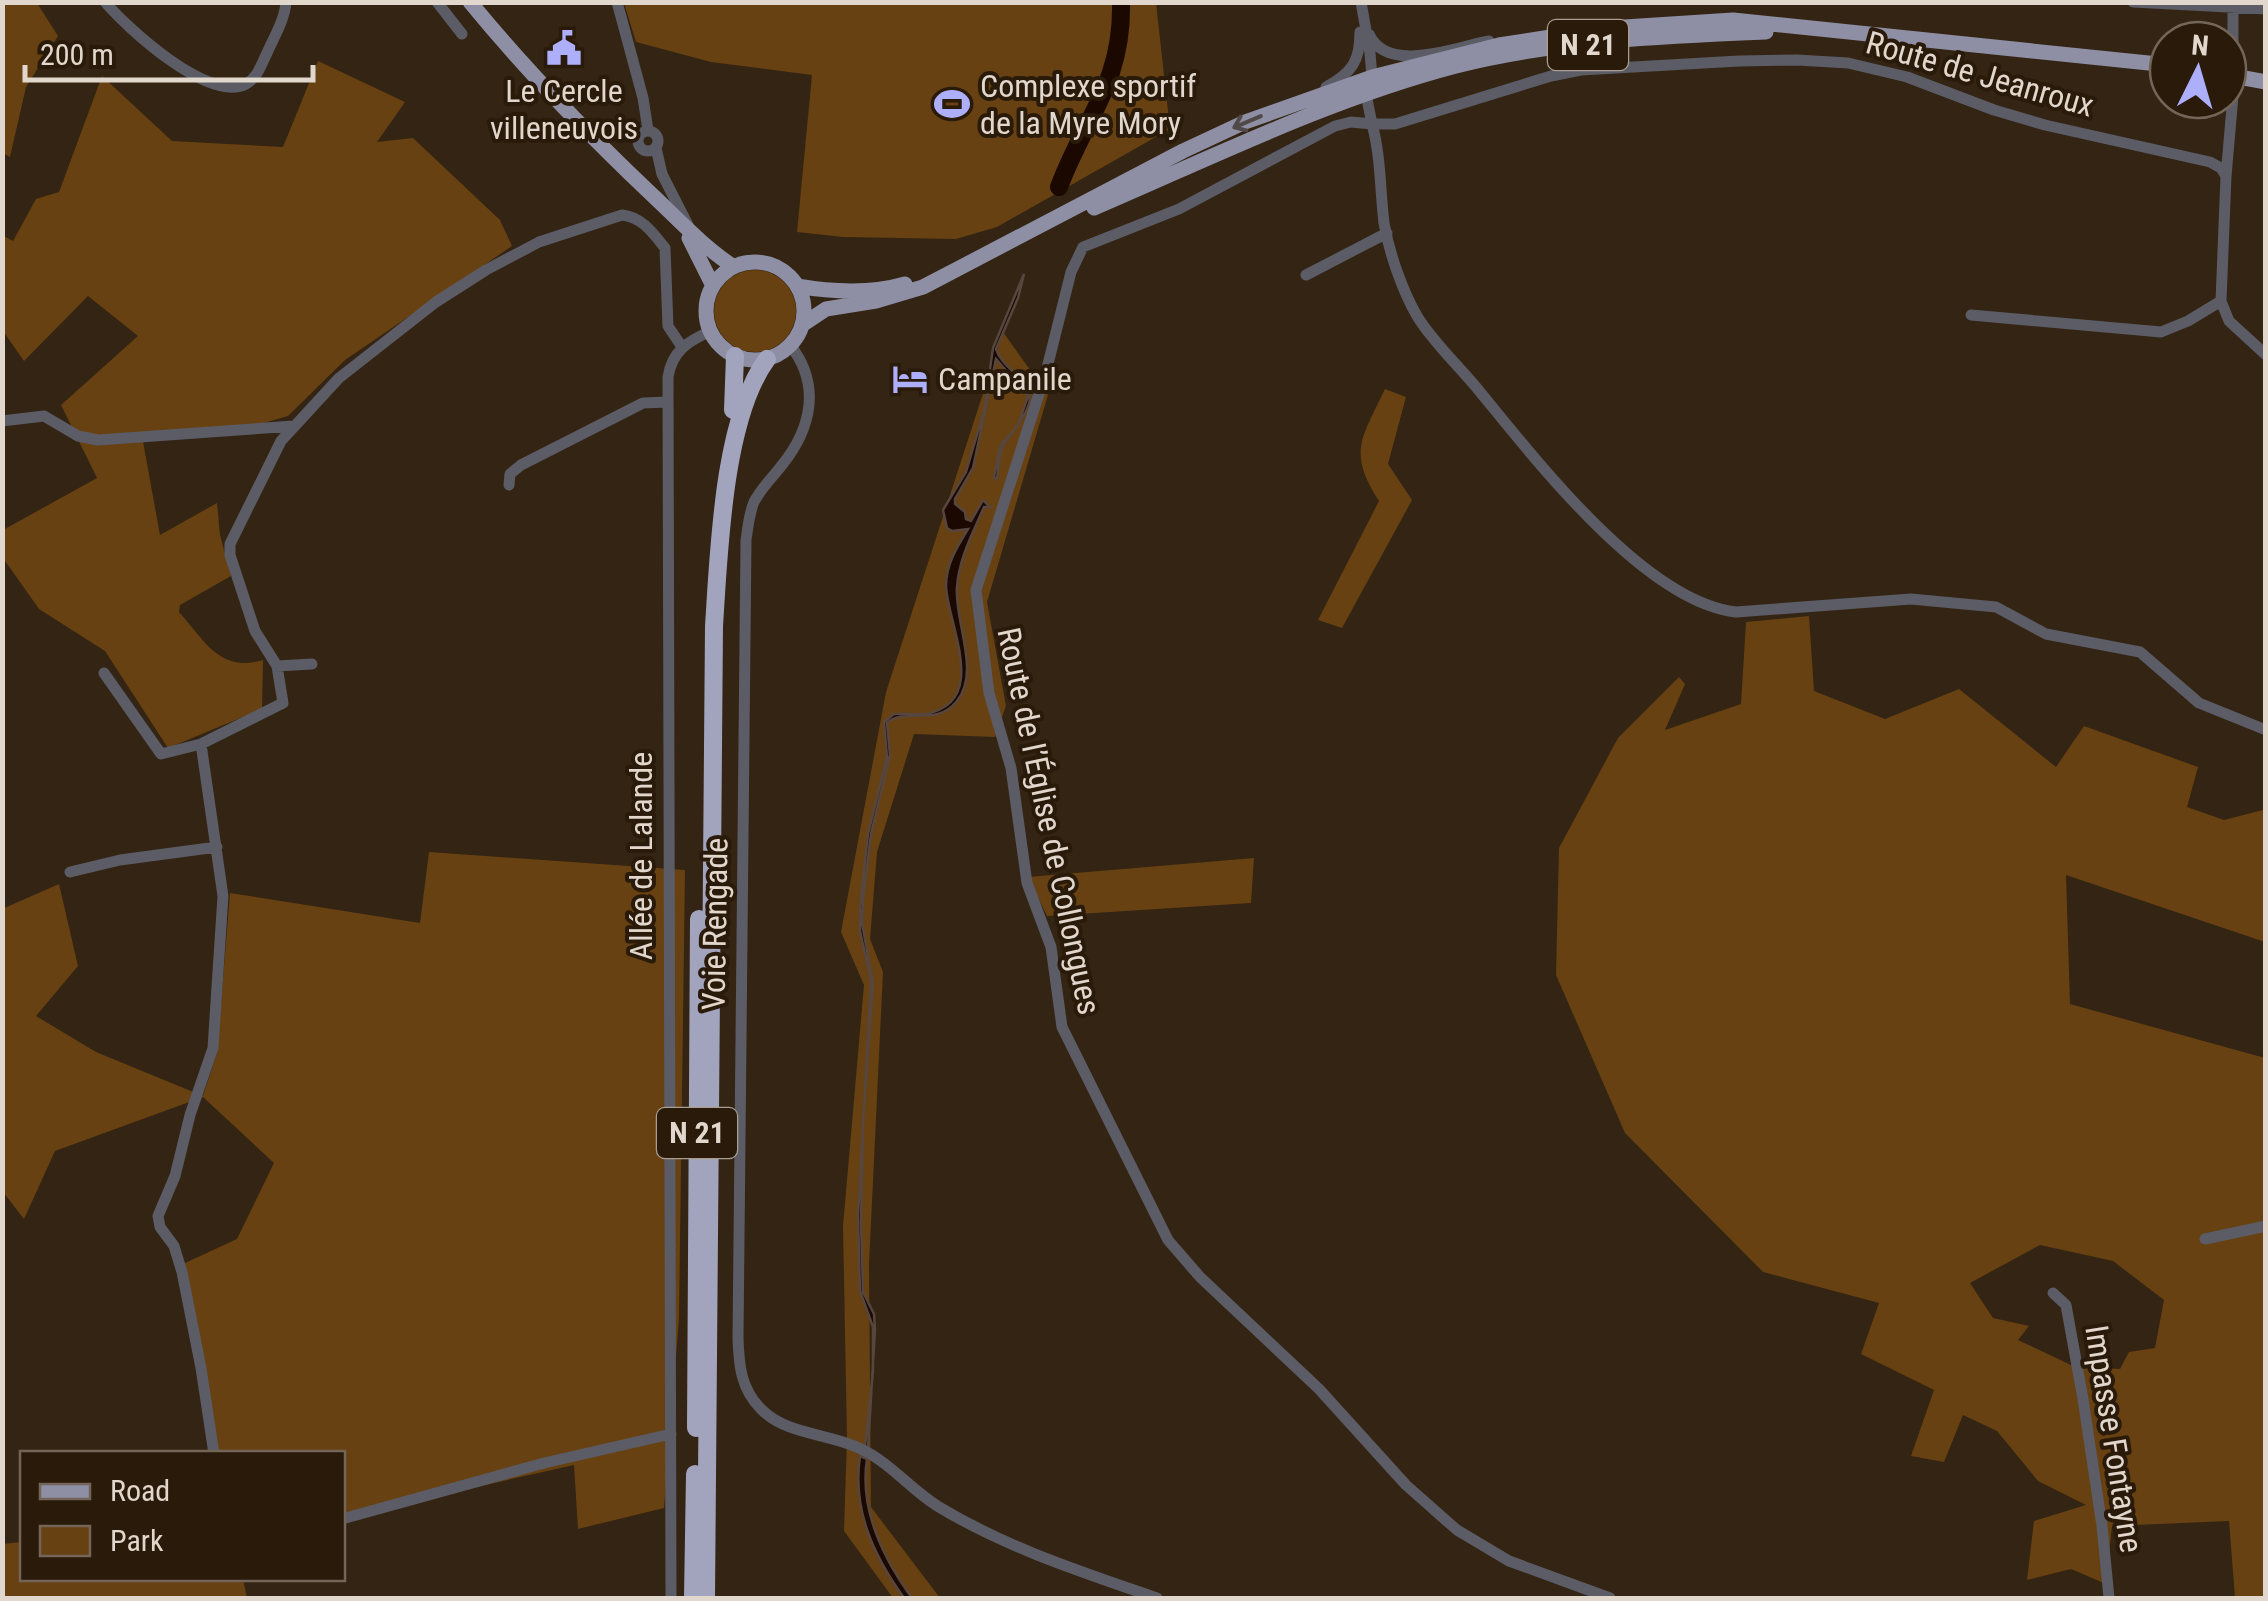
<svg xmlns="http://www.w3.org/2000/svg" width="2268" height="1601" viewBox="0 0 2268 1601" font-family="'Roboto Condensed',sans-serif">
<style>
.green{fill:#674111;fill-rule:evenodd}
.water{fill:#1b0800;stroke:#57463e;stroke-width:2.5}
.lines{fill:none;stroke-linecap:round;stroke-linejoin:round}
.river{stroke:#1b0800;stroke-width:18}
.minor{stroke:#5b5c66;stroke-width:11}
.major{stroke:#8e8fa4;stroke-width:15}
.highway{stroke:#a2a4bd;stroke-width:18}
.oneway{stroke:#514948}
.labels{text-anchor:middle;stroke-width:8;stroke-linejoin:round;paint-order:stroke}
.shield{fill:#291a0a;stroke:#aa9e92;stroke-width:2.5}
.shield-label{font-size:30px;font-weight:bold;fill:#e2d7cd}
.street-label{font-size:32px;fill:#e2d7cd;stroke:#291a0a}
.poi-label{font-size:32px;fill:#e2d7cd;stroke:#291a0a;text-anchor:start}
</style>
<rect width="100%" height="100%" fill="#332413"/>
<path class="green" d="M3 2 37 3 58 36 26 87 10 157 3 153Z
M624 3H1156L1170 129 997 227 956 239 843 237 797 232 812 75 711 62 636 42Z
M318 61 405 102 377 142 413 138 500 220 512 246 345 360 288 416 250 427 142 436 160 535 217 503 220 535 231 576 180 605 179 612C205 641 220 673 263 660L262 709 168 748 105 651 39 609 3 558V530L97 478 61 405 138 336 88 296 24 361 3 331 2 235 13 241 36 199 59 192 102 76 172 141 283 147Z
M714 311a41 41 0 1 1 82 0a41 41 0 1 1-82 0Z
M1003 332 1048 395 987 602 1006 706 995 737 914 734 877 852 870 939 883 972 869 1265 871 1507 940 1598H893L844 1531 847 1438 843 1226 864 985 841 932 886 692Z
M1385 389 1406 397 1388 464 1412 500 1342 628 1318 620 1379 501C1347 452 1362 438 1385 389Z
M1809 616 1814 691 1885 719 1959 689 2056 767 2084 726 2198 767 2187 807 2224 820 2263 810 2266 813 2265 942 2066 875 2070 1004 2265 1058V1598H2235L2229 1521 2112 1526 2106 1584 2071 1569 2027 1580 2034 1521 2086 1505 2038 1481 1997 1431 1963 1415 1944 1462 1911 1456 1934 1390 1861 1354 1879 1303 1763 1272 1625 1133 1556 975 1559 848 1618 738 1679 677 1685 684 1665 730 1741 704 1746 622ZM2040 1245 2113 1261 2164 1300 2155 1348 2129 1352 2120 1369 2073 1366 2018 1340 2029 1326 1993 1318 1970 1283Z
M429 852 685 870 679 1318 664 1508 578 1529 574 1465 343 1517 342 1454 219 1453 185 1263 237 1239 274 1163 203 1097 55 1151 24 1219 3 1192 2 909 59 884 78 966 36 1016 96 1052 203 1096 217 1053 230 893 420 923Z
M1254 858 1251 903 1047 916 1028 877Z
M22 1542V1578L243 1579 247 1598H3L2 1544Z"/>
<path class="water" d="M1024 274 1018 298 996 349C1002 367 1023 376 1029 393 1035 409 1007 436 1002 448 999 457 998 471 997 479L994 477 1000 446 1018 425 1028 396 996 359 973 468 955 499V504L965 512 966 519 971 521 983 500 990 507H984C973 533 959 558 957 587 954 620 981 672 957 701 936 728 906 706 887 723L890 755 871 834 863 899 862 923 873 983 863 1121 861 1222 863 1292 874 1314 875 1330 868 1448 865 1447 873 1372V1327L860 1291 858 1216 871 981 860 931V906L868 834 887 757 884 722 894 714C904 713 915 715 925 714 991 703 947 623 946 586 946 564 957 547 968 529L952 531 947 528 943 510 966 472 984 411 993 348Z
M860 1456 867 1459C859 1510 883 1558 912 1598H904C873 1555 852 1509 860 1456Z"/>
<g class="lines">
<path class="river" d="M1059 187C1085 117 1123 83 1121 2"/>
<path class="minor" d="M105 2C128 29 209 103 246 84 258 77 261 65 267 53 274 37 285 19 286 2
M437 2 462 34
M617 2 643 98 648 130
M1361 2 1370 53 1372 77 1366 94 1372 124H1395L1551 76 1581 70 1739 61 1797 60 1848 63 1907 77 1994 110 2045 125 2210 162 2221 168 2226 176 2221 301 2229 321 2266 355
M2133 2 2266 9
M1369 34C1387 75 1456 47 1489 41
M2233 57V6
M1326 87C1352 73 1360 61 1360 32
M638 141a10 10 0 1 1 20 0a10 10 0 1 1-20 0Z
M656 148 662 174 688 225
M2226 176 2233 96
M1306 275 1387 233
M1971 315 2161 332 2188 321 2221 301
M790 345C821 384 812 428 782 465 773 477 761 488 754 502 749 514 748 527 746 540L738 1339C739 1366 741 1389 761 1409 786 1435 828 1433 859 1448 890 1462 911 1490 939 1507 1007 1548 1082 1572 1157 1598
M2 421 44 416 78 436 98 440 294 426
M509 485 510 474 521 465 643 403 668 402
M277 666 312 664
M104 673 161 754 201 744 283 703 277 666 255 631 230 555V544L281 441 339 378 436 302 486 270 539 242 622 215C642 217 653 233 665 248L668 326 682 347
M201 744 223 896 213 1048 190 1115 175 1176 158 1216 160 1227 174 1246 182 1272 201 1368 214 1454
M70 872 120 860 217 847
M2205 1239 2266 1226
M2053 1293 2066 1305 2083 1399 2102 1526 2109 1598
M342 1519 544 1463 671 1434
M671 1598 668 377C672 351 688 341 711 331
M1610 1598 1509 1561 1457 1530 1406 1485 1319 1389 1200 1277 1168 1240 1062 1027 1051 947 1027 883 1011 768 989 693 976 590 1046 372 1071 272 1083 247 1179 209 1335 126 1351 122 1372 124C1381 157 1380 190 1384 223 1389 252 1402 290 1417 316 1432 341 1457 364 1476 387 1533 456 1644 602 1736 612L1911 599 1996 607 2046 634 2140 652 2199 703 2266 730"/>
<path class="major" d="M470 2C525 69 584 130 647 190 675 216 702 246 734 267
M2228 75 2266 82
M1094 208C1213 157 1330 99 1456 66 1554 41 1665 36 1766 32
M689 238 713 286
M706 311a49 49 0 1 1 98 0a49 49 0 1 1-98 0Z
M797 286C832 292 871 294 905 284
M802 325 826 309 876 301 923 287 1183 151 1245 122 1372 77 1499 45 1609 28 1733 20 2168 65"/>
<path class="highway" d="M733 410 735 356
M696 1428 699 919
M693 1598 695 1474
M706 1598 714 626C719 551 723 419 767 359"/>
</g>
<defs><path id="oneway-shaft" d="M-6 0H5M1.5-3L5.5 0L1.5 3" fill="none" stroke-width="1.6" stroke-linecap="round" stroke-linejoin="round" transform="scale(2.5)"/></defs>
<use class="oneway" href="#oneway-shaft" transform="translate(1247 122) rotate(157)"/>
<defs>
<symbol id="civic-bare" viewBox="-9 -9 18 18"><path d="M-.6-6.5H3V-4.5H.6V-3L4-1V1h2V6H-6V1h2V-1L-.6-3ZM-1.2 2.5V6h2.4V2.5Z" fill="#adaffb" stroke="#291a0a" stroke-width="2.5" paint-order="stroke"/></symbol>
<symbol id="stadium-bare" viewBox="-9 -9 18 18"><path d="M0-5a6.5 5 0 1 0 0 10a6.5 5 0 1 0 0-10ZM-3.5-1.8h7v3.6h-7Z" fill="#adaffb" stroke="#291a0a" stroke-width="2.5" paint-order="stroke"/></symbol>
<symbol id="hotel-bare" viewBox="-9 -9 18 18"><path d="M-6-4.5h1.5V1H6V5H4.5V3h-9V5H-6ZM-4 0a1.8 1.8 0 1 1 3.6 0ZM.5 0V-2.5h3Q6-2.5 6 0Z" fill="#adaffb" stroke="#291a0a" stroke-width="2.5" paint-order="stroke"/></symbol>
</defs>
<g fill-rule="evenodd">
<use href="#civic-bare" x="539" y="23" width="50" height="50"/>
<use href="#stadium-bare" x="927" y="79" width="50" height="50"/>
<use href="#hotel-bare" x="885" y="354" width="50" height="50"/>
</g>
<g class="labels">
<g class="shield">
<rect x="1548" y="20" width="80" height="50" rx="8"/>
<rect x="657" y="1108" width="80" height="50" rx="8"/>
</g>
<g class="shield-label">
<text x="1588" y="55">N 21</text>
<text x="697" y="1143">N 21</text>
</g>
<g class="street-label">
<text transform="translate(1980 74) rotate(16)" y="11">Route de Jeanroux</text>
<text transform="translate(1049 821) rotate(78)" y="11">Route de l’Église de Collongues</text>
<text transform="translate(641 856) rotate(-90)" y="11">Allée de Lalande</text>
<text transform="translate(715 924) rotate(-89)" y="11">Voie Rengade</text>
<text transform="translate(2114 1439) rotate(81)" y="11">Impasse Fontayne</text>
</g>
<g class="poi-label">
<text x="980" y="97">Complexe sportif<tspan x="980" dy="37">de la Myre Mory</tspan></text>
<text x="564" y="102" text-anchor="middle">Le Cercle<tspan x="564" dy="37">villeneuvois</tspan></text>
<text x="938" y="390">Campanile</text>
</g>
</g>
<rect width="2268" height="1601" fill="none" stroke="#e2d7cd" stroke-width="10"/>
<rect x="20" y="1451" width="325" height="130" fill="#291a0a" stroke="#736658" stroke-width="2.5"/>
<rect x="40" y="1484" width="50" height="15" fill="#8e8fa4" stroke="#736658" stroke-width="2.5"/>
<text x="110" y="1501" font-size="30" fill="#e2d7cd">Road</text>
<rect x="40" y="1526" width="50" height="30" fill="#674111" stroke="#736658" stroke-width="2.5"/>
<text x="110" y="1551" font-size="30" fill="#e2d7cd">Park</text>
<g transform="translate(2198 70) rotate(5)"><circle r="48" fill="#291a0a" stroke="#736658" stroke-width="2.5"/>
<path d="M0-8L18 38L0 25L-18 38Z" fill="#adaffb"/>
<text y="-15" font-size="28" font-weight="bold" text-anchor="middle" fill="#e2d7cd">N</text>
</g>
<path d="M25 65v15h288v-15" fill="none" stroke="#e2d7cd" stroke-width="5"/>
<text x="40" y="65" font-size="30" fill="#e2d7cd" stroke="#291a0a" stroke-width="8" paint-order="stroke">200 m</text>
</svg>
